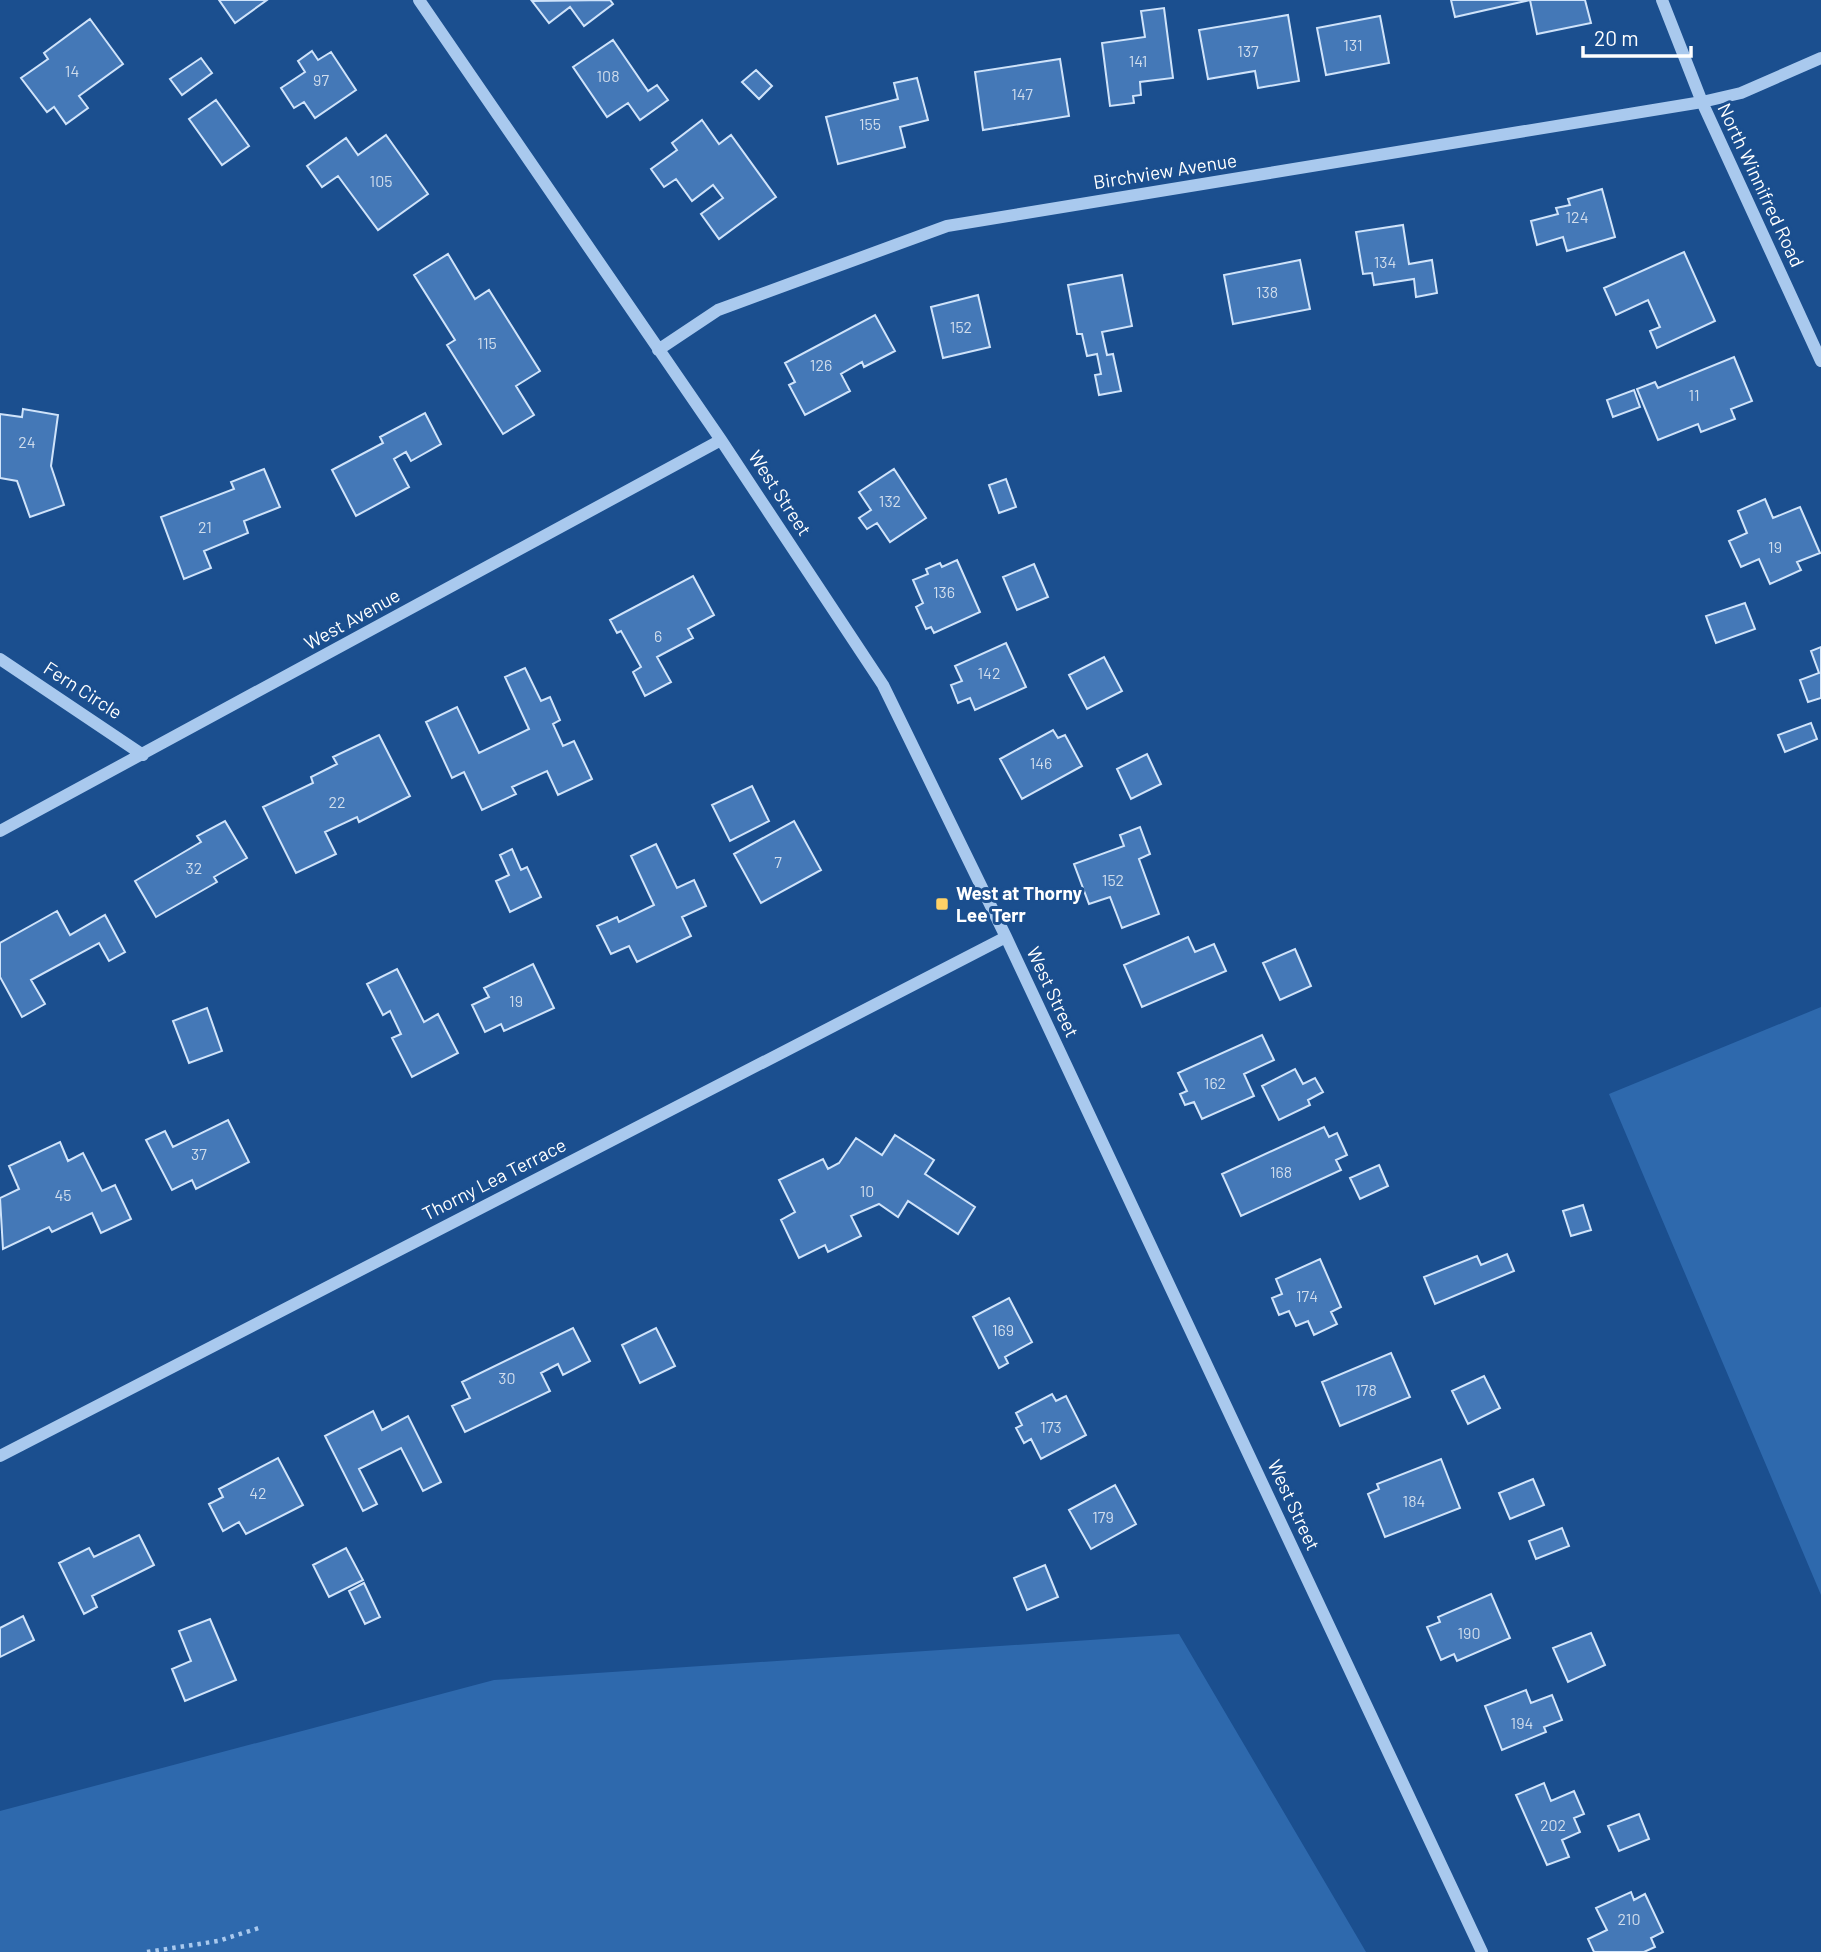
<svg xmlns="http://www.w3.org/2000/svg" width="1821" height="1952" viewBox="0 0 1821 1952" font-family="Barlow,sans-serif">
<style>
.green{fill:#2e69ad}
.building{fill:#4478b7;stroke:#cfe3fa;stroke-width:2}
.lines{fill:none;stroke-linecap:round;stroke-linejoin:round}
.path{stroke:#a9c9ee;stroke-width:4.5;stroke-dasharray:3.5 5;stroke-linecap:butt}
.minor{stroke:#a9c9ee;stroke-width:12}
.poi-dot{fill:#ffd166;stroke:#1b4f8f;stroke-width:2.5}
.labels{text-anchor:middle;stroke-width:6;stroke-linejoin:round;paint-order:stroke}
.number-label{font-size:16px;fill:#d0dded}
.street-label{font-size:19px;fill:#fff;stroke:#1b4f8f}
.poi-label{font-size:19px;font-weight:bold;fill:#fff;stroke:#1b4f8f;text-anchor:start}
</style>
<rect width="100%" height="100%" fill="#1b4f8f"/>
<path class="green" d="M1821 1007V1595L1609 1094Z
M1179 1634 1366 1952H0V1811L494 1680Z"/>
<path class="building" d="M219 0H267L235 23Z
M610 0 613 4 584 26 570 7 549 23 532 1Z
M1451 0H1585L1591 23 1537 34 1530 0 1455 17Z
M1164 8 1173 78 1140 82 1141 95 1133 96 1134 103 1110 106 1102 43 1145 37 1141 11Z
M1288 15 1299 81 1258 88 1255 71 1208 79 1199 30Z
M1380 16 1389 63 1326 75 1317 28Z
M90 19 123 64 79 96 88 108 66 124 54 107 47 112 21 78 48 59 44 53Z
M613 40 648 91 657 85 668 100 640 120 628 103 607 117 573 67Z
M312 51 318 60 331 52 356 90 315 118 304 102 294 108 281 88 305 72 298 61Z
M201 58 212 73 182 95 170 79Z
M1060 59 1069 116 983 130 975 72Z
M756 70 772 86 759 99 742 82Z
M917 78 928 120 900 127 905 147 838 164 826 117 898 99 894 83Z
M216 100 249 146 222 165 189 119Z
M702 120 719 144 731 135 776 197 719 239 701 214 723 198 713 185 692 201 676 179 664 187 651 169 677 150 672 143Z
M386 135 428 194 378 230 338 176 322 187 307 166 346 138 358 155Z
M1602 189 1615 237 1567 251 1563 237 1537 245 1531 221 1558 214 1556 208 1570 205 1568 199Z
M1403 225 1409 264 1432 260 1437 293 1416 297 1414 279 1374 285 1372 273 1363 274 1356 232Z
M1684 252 1715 321 1657 348 1650 331 1660 327 1648 300 1616 315 1604 288Z
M448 254 475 299 489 290 540 371 516 386 534 415 503 434 447 345 455 340 414 275Z
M1300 260 1310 309 1233 324 1224 275Z
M1122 275 1132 326 1102 332 1107 355 1113 354 1121 391 1099 395 1095 375 1101 374 1097 354 1087 356 1082 334H1077L1068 285Z
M978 295 990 347 943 358 931 307Z
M875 315 895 351 864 367 862 362 841 374 850 391 805 415 789 385 795 382 785 363Z
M1734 357 1752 401 1731 409 1735 419 1701 432 1698 424 1658 440 1637 389 1655 382 1658 388Z
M1634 390 1640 407 1613 417 1607 400Z
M23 409 58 415 51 466 64 505 30 517 17 481 0 478V414L22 417Z
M425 413 441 444 411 461 406 452 394 459 409 487 356 516 332 470 383 443 380 437Z
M264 469 280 507 244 521 248 533 204 551 211 568 184 579 161 517 234 489 231 482Z
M894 469 926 518 890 542 877 523 867 529 859 518 871 510 859 492Z
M1006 479 1016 507 999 513 989 485Z
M1765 499 1773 518 1800 507 1820 553 1797 562 1801 570 1770 584 1759 559 1741 567 1729 541 1747 533 1738 511Z
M957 560 980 612 934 633 931 627 926 629 916 607 923 603 913 580 928 574 926 569 940 563 942 567Z
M1034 564 1048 597 1017 610 1003 577Z
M693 576 714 615 688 629 693 638 657 657 671 682 645 696 633 672 641 667 621 631 617 633 610 620Z
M1745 603 1755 629 1716 643 1706 616Z
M1006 643 1026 687 975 710 970 698 958 703 951 685 962 681 955 666Z
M1821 647V698L1808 702 1800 680 1819 673 1811 651Z
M1104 657 1122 691 1087 709 1069 675Z
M525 668 541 701 550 697 560 720 553 724 563 746 574 741 592 779 558 795 547 771 512 787 516 794 482 810 464 772 452 778 426 722 457 707 479 753 529 729 505 677Z
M1811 723 1817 739 1785 752 1778 735Z
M1053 730 1058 738 1065 735 1082 766 1022 799 1000 759Z
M379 735 410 796 359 822 357 817 325 832 336 854 296 873 263 807 313 783 311 777 337 764 333 757Z
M1147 754 1161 784 1131 799 1117 769Z
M752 786 769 821 730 841 712 805Z
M225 821 247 858 214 877 217 882 156 917 135 881 201 842 197 836Z
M794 821 821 870 761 903 734 854Z
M1140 827 1150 854 1139 859 1159 914 1122 928 1110 897 1089 904 1074 864 1124 846 1120 835Z
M656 844 677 888 694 880 706 906 682 917 691 936 637 962 629 946 611 954 597 926 617 917 619 922 654 905 631 856Z
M512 849 521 870 527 867 541 897 510 912 496 881 509 875 500 855Z
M57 911 70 935 105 915 125 952 109 961 99 943 31 980 45 1004 22 1017 0 977V943Z
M1188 937 1195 952 1214 944 1226 971 1142 1007 1124 965Z
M1295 949 1311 986 1280 1000 1263 963Z
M533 964 554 1008 504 1031 501 1024 485 1032 472 1005 489 997 484 988Z
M397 969 424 1022 438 1014 458 1053 412 1077 392 1038 401 1034 390 1011 383 1015 367 984Z
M207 1008 222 1051 189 1063 173 1021Z
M1262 1035 1274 1060 1244 1074 1254 1096 1202 1119 1194 1102 1185 1105 1180 1094 1187 1091 1178 1073Z
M1295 1069 1303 1084 1315 1078 1323 1092 1308 1100 1310 1105 1279 1120 1262 1086Z
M228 1120 249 1162 196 1189 192 1180 172 1190 146 1140 165 1131 173 1147Z
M1324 1127 1329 1137 1337 1133 1347 1155 1336 1160 1341 1170 1241 1216 1222 1174Z
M895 1135 934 1160 925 1174 975 1207 958 1234 908 1201 898 1217 879 1204 851 1216 861 1236 828 1252 825 1245 799 1258 781 1220 795 1212 779 1180 823 1159 828 1169 839 1163 856 1138 882 1155Z
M60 1142 68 1161 83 1153 102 1191 115 1185 131 1219 101 1233 92 1213 52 1232 49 1227 3 1249 0 1198 19 1189 9 1166Z
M1379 1165 1388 1186 1360 1199 1350 1178Z
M1583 1205 1591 1230 1571 1236 1563 1211Z
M1507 1254 1514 1271 1435 1304 1424 1277 1477 1256 1481 1265Z
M1320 1259 1341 1307 1331 1312 1337 1324 1314 1335 1308 1321 1296 1326 1289 1311 1279 1315 1272 1298 1282 1294 1276 1279Z
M1009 1298 1032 1342 1005 1357 1008 1363 999 1368 973 1317Z
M573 1328 590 1361 563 1375 558 1364 541 1373 550 1391 465 1432 452 1406 470 1398 462 1382Z
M656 1328 675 1366 640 1383 622 1345Z
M1391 1353 1410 1397 1340 1426 1322 1382Z
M1484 1376 1500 1408 1468 1424 1452 1391Z
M1052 1394 1056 1401 1066 1396 1086 1435 1041 1459 1031 1439 1024 1443 1016 1428 1022 1425 1016 1413Z
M373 1411 382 1430 408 1416 441 1482 423 1491 401 1448 359 1469 377 1504 363 1511 325 1436Z
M278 1458 303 1505 246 1534 239 1522 223 1531 209 1504 223 1497 219 1489Z
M1441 1459 1460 1508 1385 1537 1368 1494 1379 1489 1377 1484Z
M1533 1479 1544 1505 1510 1519 1499 1493Z
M1115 1485 1136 1524 1091 1549 1069 1510Z
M1562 1528 1569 1546 1536 1559 1529 1541Z
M139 1535 154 1565 92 1596 97 1607 84 1614 59 1563 89 1548 94 1557Z
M346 1548 363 1580 329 1597 313 1565Z
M1045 1565 1058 1597 1027 1610 1014 1578Z
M364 1583 380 1617 365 1624 349 1591Z
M1491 1594 1510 1638 1457 1661 1454 1654 1441 1660 1427 1627 1440 1622 1438 1617Z
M23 1616 34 1640 0 1657V1628Z
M210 1619 236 1680 185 1701 172 1669 191 1661 179 1631Z
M1591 1633 1605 1665 1568 1682 1553 1648Z
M1526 1690 1531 1703 1552 1695 1562 1720 1544 1727 1546 1732 1502 1750 1485 1706Z
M1544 1783 1551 1801 1574 1791 1584 1814 1574 1818 1580 1832 1562 1840 1569 1857 1547 1865 1516 1795Z
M1639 1814 1649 1839 1619 1851 1608 1826Z
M1631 1892 1634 1900 1645 1894 1663 1932 1651 1938 1655 1947 1644 1952H1594L1588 1939 1607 1930 1596 1908Z"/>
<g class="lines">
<path class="path" d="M147 1952 218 1941 262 1927"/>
<path class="minor" d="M419 0 721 440 883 685 1006 937 1482 1952
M1662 0 1702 102 1821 361
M658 350 718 310 947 226 1702 102 1741 93 1821 58
M0 659 143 755
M0 831 721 440
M0 1456 1006 937"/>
</g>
<rect class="poi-dot" x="935" y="897" width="14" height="14" rx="3.5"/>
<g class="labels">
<g class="number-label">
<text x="1353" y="51">131</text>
<text x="1248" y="57">137</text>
<text x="1138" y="67">141</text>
<text x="72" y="77">14</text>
<text x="608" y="82">108</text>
<text x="321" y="86">97</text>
<text x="1022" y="100">147</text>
<text x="870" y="130">155</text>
<text x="381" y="187">105</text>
<text x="1577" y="223">124</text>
<text x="1385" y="268">134</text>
<text x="1267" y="298">138</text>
<text x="961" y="333">152</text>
<text x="487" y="349">115</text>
<text x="821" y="371">126</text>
<text x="1694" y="401">11</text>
<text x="27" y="448">24</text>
<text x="890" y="507">132</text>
<text x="205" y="533">21</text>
<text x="1775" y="553">19</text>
<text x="944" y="598">136</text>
<text x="658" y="642">6</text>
<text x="989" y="679">142</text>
<text x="1041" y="769">146</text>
<text x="337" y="808">22</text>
<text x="778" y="868">7</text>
<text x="194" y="874">32</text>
<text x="1113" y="886">152</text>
<text x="516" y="1007">19</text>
<text x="1215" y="1089">162</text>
<text x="199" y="1160">37</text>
<text x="1281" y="1178">168</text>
<text x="867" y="1197">10</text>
<text x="63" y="1201">45</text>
<text x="1307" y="1302">174</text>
<text x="1003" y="1336">169</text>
<text x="507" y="1384">30</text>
<text x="1366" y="1396">178</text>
<text x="1051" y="1433">173</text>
<text x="258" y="1499">42</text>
<text x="1414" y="1507">184</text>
<text x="1103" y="1523">179</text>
<text x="1469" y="1639">190</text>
<text x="1522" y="1729">194</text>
<text x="1553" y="1831">202</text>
<text x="1629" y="1925">210</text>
</g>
<g class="street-label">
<text transform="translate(1165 171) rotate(-9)" y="7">Birchview Avenue</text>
<text transform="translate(1761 185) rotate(65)" y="7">North Winnifred Road</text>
<text transform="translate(780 493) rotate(57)" y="7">West Street</text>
<text transform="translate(352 619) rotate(-29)" y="7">West Avenue</text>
<text transform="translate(83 690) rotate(33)" y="7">Fern Circle</text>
<text transform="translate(1053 992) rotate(65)" y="7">West Street</text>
<text transform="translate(494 1179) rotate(-27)" y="7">Thorny Lea Terrace</text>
<text transform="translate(1294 1505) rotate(65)" y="7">West Street</text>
</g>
<g class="poi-label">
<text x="956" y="900">West at Thorny<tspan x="956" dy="22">Lee Terr</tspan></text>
</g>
</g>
<path d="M1583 46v10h108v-10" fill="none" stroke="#ffffff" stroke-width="3.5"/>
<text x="1594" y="46" font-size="21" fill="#ffffff" stroke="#1b4f8f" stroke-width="5" paint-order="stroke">20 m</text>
</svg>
